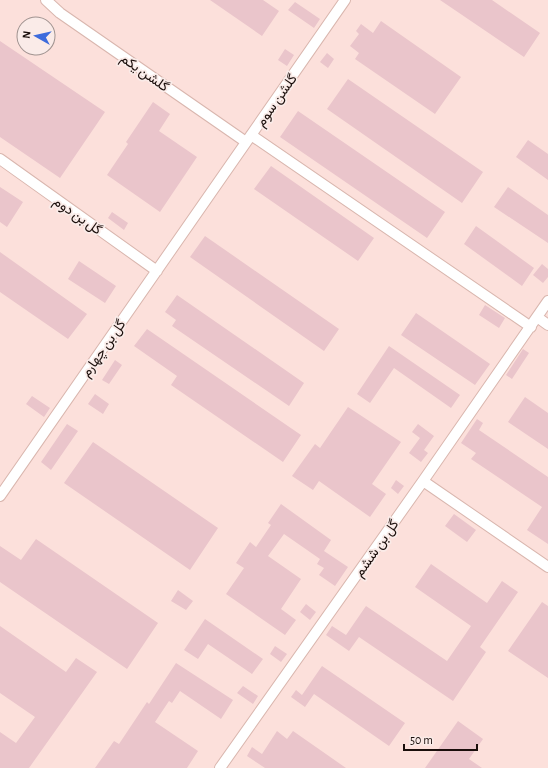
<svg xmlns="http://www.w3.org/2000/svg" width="548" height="768" viewBox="0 0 548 768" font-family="'Alegreya Sans',Vazirmatn,sans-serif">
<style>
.built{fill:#fce0db;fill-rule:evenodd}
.building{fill:#eac5cb}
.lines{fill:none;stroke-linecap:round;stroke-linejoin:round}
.minor-casing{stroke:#d9b6ae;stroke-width:12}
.minor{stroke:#fff;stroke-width:10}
.labels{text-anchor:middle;stroke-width:3.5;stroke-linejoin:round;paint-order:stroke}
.street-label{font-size:14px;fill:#1a0e0b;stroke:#faebe8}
</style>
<rect width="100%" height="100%" fill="#faebe8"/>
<path class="built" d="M0 0H548V768H0ZM24 24H48V48H24Z"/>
<path class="building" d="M210 0H263L279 11 262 36Z
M440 0H492L540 33 524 57Z
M295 2 320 19 314 28 288 10Z
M381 21 461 77 435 114 355 59 359 53 350 46 359 34 356 31 361 24 373 33Z
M0 41 105 112 60 178 0 137Z
M285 49 294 55 287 66 278 60Z
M327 53 334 59 328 68 320 62Z
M348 79 483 172 462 203 327 109Z
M153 102 170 114 159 131 197 157 160 212 107 175 128 144 126 142Z
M298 111 445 212 427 238 280 137Z
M528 140 548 154V180L516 157Z
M271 166 374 238 358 261 254 189Z
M0 187 23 202 7 227 0 222Z
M508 187 548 215V243L494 207Z
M112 212 128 223 124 230 108 218Z
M476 226 534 268 522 286 464 244Z
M205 236 339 329 324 351 190 257Z
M0 252 87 314 68 339 0 292Z
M79 261 116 286 105 303 68 279Z
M542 264 548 269V277L543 283 533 275Z
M177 295 304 383 289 406 172 326 176 320 165 312Z
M485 305 505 318 499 328 479 315Z
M416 313 490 364 475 385 401 335Z
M147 329 301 435 283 462 171 385 177 376 134 346Z
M389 346 460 395 451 408 394 368 370 403 357 394Z
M523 349 529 353 512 379 506 375Z
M115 360 122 365 109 384 102 380Z
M95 394 109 404 103 414 88 404Z
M32 396 50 408 44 417 26 404Z
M525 397 548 413V449L508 422Z
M348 407 401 442 372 484 386 494 370 517 319 481 313 490 292 476 315 444 320 448Z
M477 419 483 423 479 430 548 477V544L527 530 542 507 471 459 476 453 461 443Z
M67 424 78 431 51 470 41 462Z
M418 424 434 436 424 450 428 453 421 462 409 453 420 438 412 432Z
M93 442 218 528 190 570 64 483Z
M396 480 404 486 398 494 391 488Z
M281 504 331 540 324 551 348 567 335 586 319 575 324 568 317 564 320 559 284 534 268 556 301 579 281 609 296 620 285 635 226 594 244 568 236 563 250 542 256 547 271 525 268 523Z
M454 514 476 530 467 542 445 526Z
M36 539 158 623 127 669 0 582V546L21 560Z
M431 564 487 603 502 581 518 592 480 647 486 652 453 701 359 637 349 651 326 635 332 626 346 635 366 606 447 661 471 626 415 587Z
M178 590 193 601 186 610 171 601Z
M542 602 548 606V678L508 651Z
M306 604 316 612 310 620 300 612Z
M205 619 263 659 252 674 208 644 198 659 184 650Z
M0 626 66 672 76 658 97 672 29 768H0V732L16 743 35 717 0 693Z
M275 646 287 654 281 662 270 654Z
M176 663 233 700 221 719 180 691 172 703 169 701 155 722 198 751 187 768H95L114 741 119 744 147 702 149 704Z
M322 666 405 723 389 746 314 694 305 707 291 697 296 690 302 695Z
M243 686 258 696 253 704 237 693Z
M458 721 483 739 469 759 482 768H425Z
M277 731 287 739 293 731 346 768H265L247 756 252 747 262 754Z"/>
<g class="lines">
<defs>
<path id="minor" d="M46 0 60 13 246 142
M251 135 531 327
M0 159 157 271
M537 317 548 325
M423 481 548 567
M0 496 345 0
M220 768 423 481 548 301"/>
</defs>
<use href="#minor" class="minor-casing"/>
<use href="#minor" class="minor"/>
</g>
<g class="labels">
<g class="street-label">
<text transform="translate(145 72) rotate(35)" y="5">گلشن یکم</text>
<text transform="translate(276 100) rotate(-55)" y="5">گلشن سوم</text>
<text transform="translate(78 215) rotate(35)" y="5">گل بن دوم</text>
<text transform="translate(103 348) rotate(-55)" y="5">گل بن چهارم</text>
<text transform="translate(376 548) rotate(-55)" y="5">گل بن ششم</text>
</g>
</g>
<g transform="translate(36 36) rotate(278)"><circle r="19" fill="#faebe8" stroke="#a09390"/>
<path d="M0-3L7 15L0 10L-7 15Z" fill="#3d6bdc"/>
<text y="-6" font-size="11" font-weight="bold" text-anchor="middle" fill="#1a0e0b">N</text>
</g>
<path d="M404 744v6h73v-6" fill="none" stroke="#1a0e0b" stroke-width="2"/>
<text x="410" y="744" font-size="12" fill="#1a0e0b" stroke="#faebe8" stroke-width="3" paint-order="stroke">50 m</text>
</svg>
